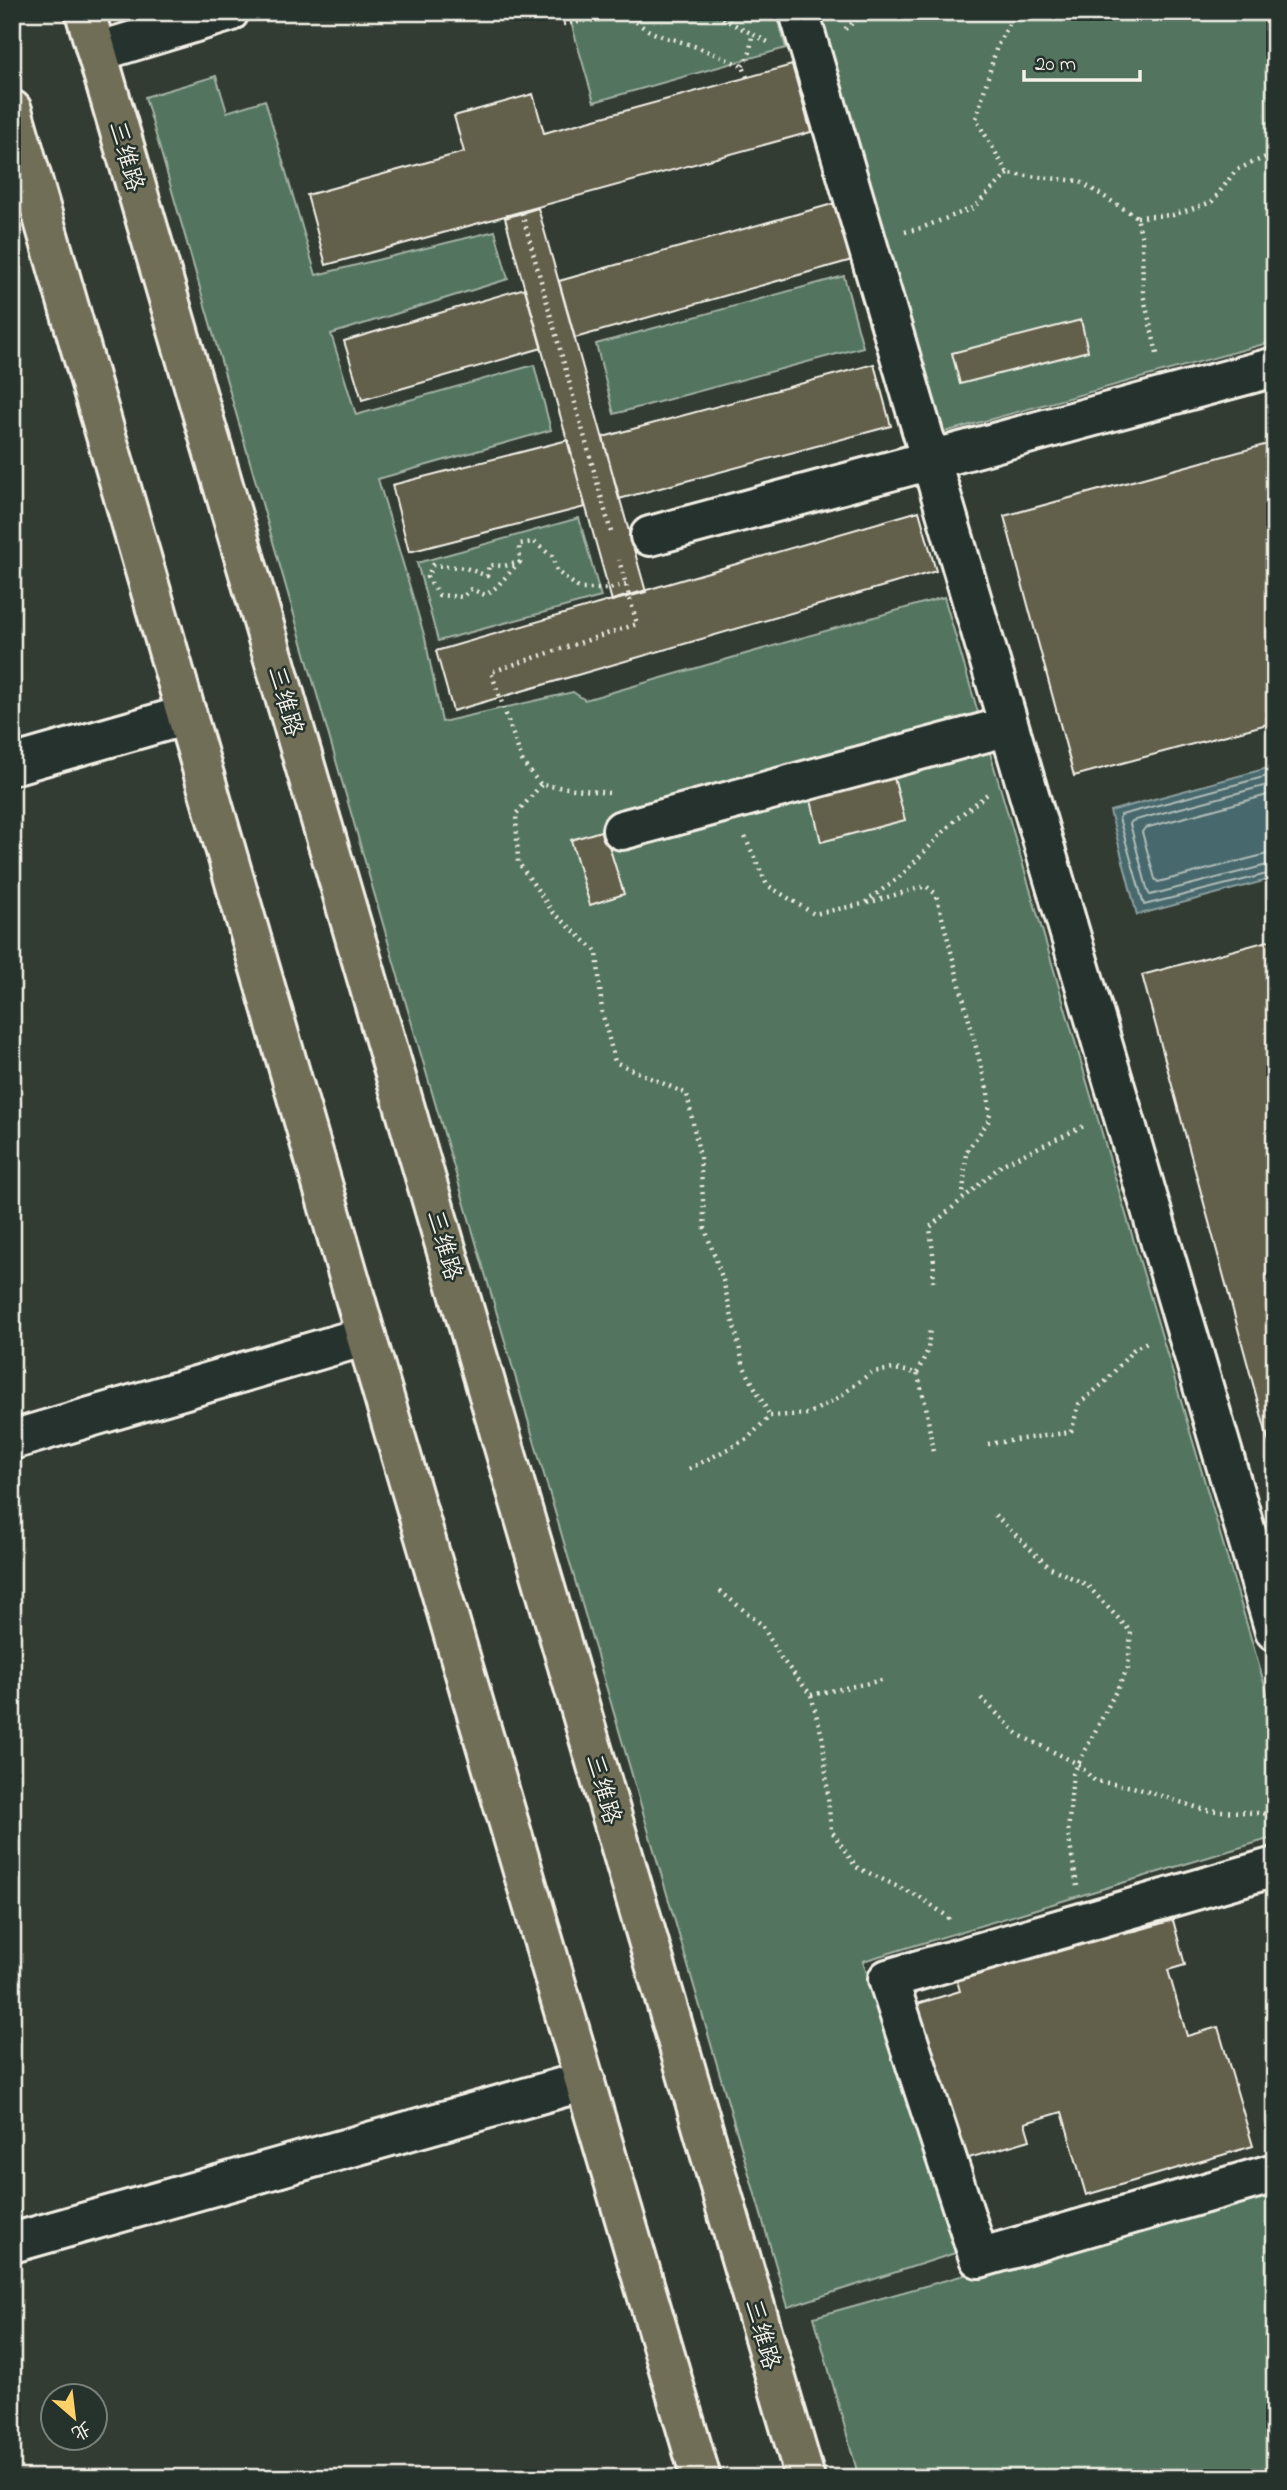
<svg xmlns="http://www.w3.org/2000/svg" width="1287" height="2490" viewBox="0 0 1287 2490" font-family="'Indie Flower','LXGW WenKai TC',sans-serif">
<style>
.green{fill:#52745f;stroke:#a3b2a4;stroke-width:2}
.water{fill:#47696d;stroke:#8c9f9e;stroke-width:2}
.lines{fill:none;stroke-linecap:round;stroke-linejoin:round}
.shore{stroke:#afbbb7;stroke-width:2}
.building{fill:#62604c;stroke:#f4f1e8;stroke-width:2}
.minor-casing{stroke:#f4f1e8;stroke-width:44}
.major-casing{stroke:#f4f1e8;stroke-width:44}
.path{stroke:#f4f1e8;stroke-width:4.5;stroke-dasharray:2 5;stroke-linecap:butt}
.minor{stroke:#26332d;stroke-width:38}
.major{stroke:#716e59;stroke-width:38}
.labels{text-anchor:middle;stroke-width:5;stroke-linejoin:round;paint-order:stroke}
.street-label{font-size:24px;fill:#f4f1e8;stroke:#26332d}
</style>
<rect width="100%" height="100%" fill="#323c33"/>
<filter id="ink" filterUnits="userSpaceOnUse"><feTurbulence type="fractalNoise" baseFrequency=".0143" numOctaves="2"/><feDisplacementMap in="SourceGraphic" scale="14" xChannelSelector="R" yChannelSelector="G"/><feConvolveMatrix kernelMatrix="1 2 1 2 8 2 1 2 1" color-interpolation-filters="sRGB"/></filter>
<g filter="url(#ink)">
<path class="green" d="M568 12H776L786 48 594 102Z
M819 12H1275V341L941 433Z
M216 76 227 112 265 100 316 275 495 231 508 279 331 334 356 415 534 365 551 430 378 479 425 638 442 722 573 692 585 700 944 597 1275 1720V1837L863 1961 955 2253 788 2307 402 990 145 97Z
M844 276 863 347 614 414 596 344Z
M579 518 601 597 438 641 417 563Z
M1275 2188V2478H859L814 2317Z"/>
<path class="water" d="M1275 766V878L1137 915 1110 811Z"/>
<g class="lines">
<path class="shore" d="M1275 774 1121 815 1119 818 1144 905 1275 872
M1275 783 1132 821 1130 824 1148 892 1150 895 1275 863
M1275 793 1145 828 1142 832 1155 879 1158 882 1275 852"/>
</g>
<path class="building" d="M792 65 811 132 326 265 307 195 464 152 454 116 533 94 544 133Z
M836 203 852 260 575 338 559 281Z
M538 208 646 592 612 601 505 218Z
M525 288 542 348 362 400 344 341Z
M1081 320 1088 351 960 384 952 353Z
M874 364 891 426 619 499 603 437Z
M568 440 585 507 409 552 392 485Z
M1275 442V722L1074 776 1004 516Z
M919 511 936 571 453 711 436 651Z
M893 774 905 820 821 842 810 796Z
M604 830 624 894 590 905 571 840Z
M1275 939V1465L1142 975Z
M1120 1919 1125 1934 1173 1920 1185 1965 1168 1970 1187 2036 1218 2027 1253 2146 1086 2195 1062 2112 1025 2123 1030 2140 962 2160 917 2004 960 1991 953 1967Z"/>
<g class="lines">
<defs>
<path id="minor" d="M799 12 1275 1631
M97 52 229 12
M650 536 1275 367
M12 765 187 715
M622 830 1009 726
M12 1440 366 1336
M1275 1867 888 1979 979 2258 1275 2173
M12 2243 585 2081"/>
<path id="major" d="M85 12 805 2478
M12 110 366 1336 701 2478"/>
</defs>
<use href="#minor" class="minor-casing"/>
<use href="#major" class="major-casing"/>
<path class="path" d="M626 12C648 35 657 34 685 43 705 49 724 59 743 66L747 77
M710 12 768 42
M1016 12 997 46 976 119 1008 174 1079 181 1137 217 1142 239 1143 294 1158 358
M580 22 583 12
M563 24 601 19 623 12
M845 29 866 12
M743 66 750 52 752 35
M522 213 611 532
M1137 217 1173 215 1212 202 1236 170 1275 153
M905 232 921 228 973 208 1008 174
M520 562C507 573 500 587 485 595L471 589 463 597 439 595 427 577 433 565 466 568 487 576 489 565 504 566 520 562 519 544 534 542 552 556 557 571 580 589H609L626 584
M541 785 516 814 518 862 553 912 597 952 602 1012 615 1062 687 1094 700 1157 705 1229 723 1280 744 1367 770 1416
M609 793 541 785 523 763 491 672 637 624 619 560
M745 837 767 885 814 914 863 904 902 875 957 818 990 792
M867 903 926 886 936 894 988 1093 990 1119 966 1152 963 1196
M933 1282 934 1263 930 1227 1003 1164 1086 1125
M917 1373 928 1350 930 1328
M988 1444 1071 1432 1079 1404 1105 1382 1134 1349 1149 1341
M689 1469 747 1439 770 1416 808 1414 839 1397 872 1372 894 1369 917 1373 926 1406 933 1453
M995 1515 1049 1567 1087 1585 1131 1632 1128 1668 1073 1774 1068 1833 1077 1886
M720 1591 762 1625 781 1658 811 1695 823 1740 831 1830 856 1867 920 1897 948 1917 950 1921
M811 1695 883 1680
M981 1698 1019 1735 1078 1764 1095 1781 1133 1787 1205 1810 1275 1814"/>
<use href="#minor" class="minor"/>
<use href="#major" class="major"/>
</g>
</g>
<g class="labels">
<g class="street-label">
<text transform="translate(127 156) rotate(74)" y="8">三维路</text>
<text transform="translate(286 701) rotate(74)" y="8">三维路</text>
<text transform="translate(445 1245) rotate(74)" y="8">三维路</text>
<text transform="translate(604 1789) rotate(74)" y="8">三维路</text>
<text transform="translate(763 2334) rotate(74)" y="8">三维路</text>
</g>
</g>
<rect width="1287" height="2490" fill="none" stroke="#26332d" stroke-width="42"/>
<rect x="21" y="21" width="1245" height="2448" fill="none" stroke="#f4f1e8" stroke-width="2.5" filter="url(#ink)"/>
<g transform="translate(74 2417) rotate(152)"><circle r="33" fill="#26332d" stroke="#787f78" stroke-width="2"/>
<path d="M0-5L12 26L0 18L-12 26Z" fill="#ffd166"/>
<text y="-10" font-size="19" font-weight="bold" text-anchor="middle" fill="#f4f1e8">北</text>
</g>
<path d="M1024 70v10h116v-10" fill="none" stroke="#f4f1e8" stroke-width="3.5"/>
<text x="1035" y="70" font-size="21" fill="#f4f1e8" stroke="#26332d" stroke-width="5" paint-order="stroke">20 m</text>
</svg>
